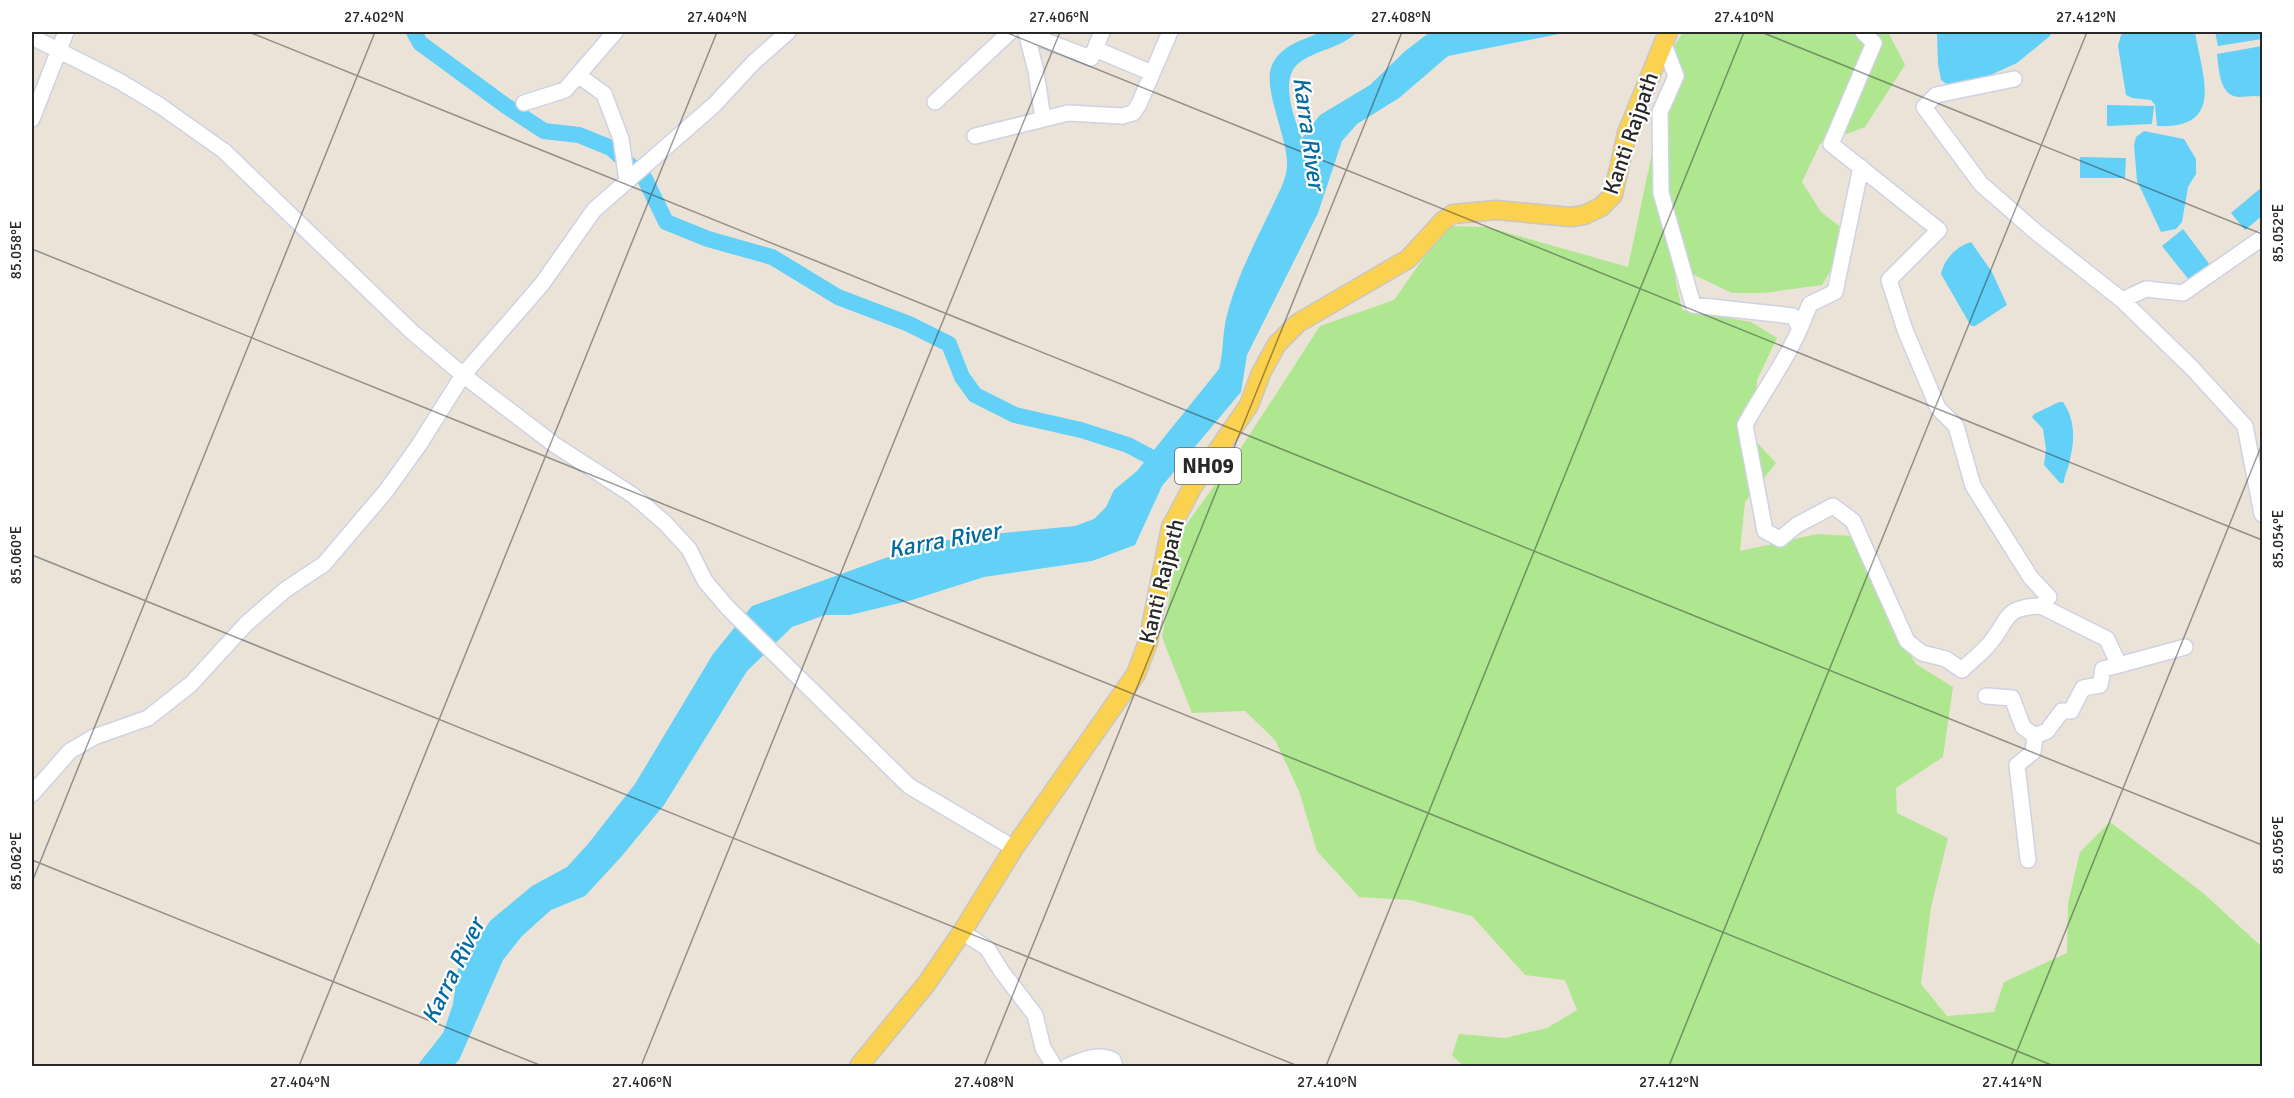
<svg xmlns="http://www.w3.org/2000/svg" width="2294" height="1098" viewBox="0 0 2294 1098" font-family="Signika,sans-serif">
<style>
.green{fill:#aee790}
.water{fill:#62d0f7}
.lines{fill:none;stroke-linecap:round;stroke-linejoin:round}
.river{stroke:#62d0f7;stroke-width:16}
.minor-casing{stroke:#ced2e3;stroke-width:18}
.major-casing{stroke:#c7c7c7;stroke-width:21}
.minor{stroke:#fff;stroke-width:15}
.major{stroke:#fbd24f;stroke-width:18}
.ticks{fill:none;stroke:#282828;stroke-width:1.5;stroke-opacity:0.45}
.labels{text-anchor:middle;stroke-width:4.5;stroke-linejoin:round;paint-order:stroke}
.shield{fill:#fff;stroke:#686868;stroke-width:1.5}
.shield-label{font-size:21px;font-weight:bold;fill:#282828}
.street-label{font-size:22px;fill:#282828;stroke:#fff}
.water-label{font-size:24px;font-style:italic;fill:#036ba1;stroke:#fff}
.neatline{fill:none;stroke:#282828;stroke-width:2}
.ticks-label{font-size:15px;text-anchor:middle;fill:#282828}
</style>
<rect width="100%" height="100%" fill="#ece3d8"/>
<path class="green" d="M1683 32H1888L1905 65 1865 127 1820 144 1802 182 1821 212 1852 236 1822 285 1764 293H1732L1692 274 1675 277 1682 310 1751 322 1777 338 1757 380 1751 436 1776 463 1745 502 1740 551 1817 534 1851 536 1876 582 1886 615 1916 664 1953 687 1943 757 1896 788 1897 813 1948 838 1931 907 1921 984 1947 1016 1994 1012 2004 982 2067 953 2068 903 2080 852 2110 822 2203 893 2262 947V1066H1463L1452 1055 1459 1034 1505 1038 1547 1028 1577 1010 1565 980 1525 975 1472 916 1410 900 1359 897 1317 851 1299 791 1275 740 1245 711 1192 713 1162 637 1181 532 1239 451 1320 326 1394 300 1446 226 1487 227 1628 267 1655 139 1675 101 1673 48Z"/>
<path class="water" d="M1321 32H1357C1340 49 1317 49 1299 63 1279 78 1294 119 1302 138L1320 115 1370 85 1404 52 1430 32H1569L1448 56 1399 98 1357 124 1342 141 1318 213 1247 355 1241 392 1162 486 1135 545 1092 561 984 577 912 600 850 615H825L792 627 747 671 664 805 621 857 585 896 551 910 522 936 503 960 459 1060 453 1066H417L443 1033 453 1004 458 969 490 921 532 886 567 867 588 844 635 784 713 654 752 606 927 543 993 534 1075 526 1094 519 1106 507 1114 490 1137 471 1219 369C1224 351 1222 333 1227 315 1237 276 1256 241 1273 205 1279 192 1288 177 1287 162 1287 138 1264 91 1271 68 1278 46 1303 40 1321 32Z
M1937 32H2052L2050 36 2017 63 1986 77 1948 85 1941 80 1938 64Z
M2126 32H2195C2202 76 2226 129 2157 126L2155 105 2151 100 2132 98 2126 95 2118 46 2121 35Z
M2215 32H2262V39L2218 46Z
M2262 46V97C2254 95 2247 97 2239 97 2219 96 2219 69 2217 54Z
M2107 105 2154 106 2152 124 2107 126Z
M2144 131 2184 139 2196 159V174L2188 187 2182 222 2176 229 2161 232 2137 181 2134 145 2136 137Z
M2080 157 2126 158 2125 178H2080Z
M2262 187V216L2245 230 2231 213Z
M2183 229 2210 265 2189 280 2162 246Z
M1971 242 1992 272 2007 305 1975 326H1971L1941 274C1944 259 1957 246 1971 242Z
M2059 402H2063C2075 419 2075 440 2070 459 2069 468 2064 475 2064 483H2060L2044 465 2046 449 2043 429 2032 417 2034 414Z"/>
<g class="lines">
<path class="river" d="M414 32 420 43 506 106 544 131 579 135 611 148 645 179 666 222 708 239 772 257 838 297 909 324 949 344 962 377 975 395 1015 415 1081 430 1128 445 1162 463"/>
<defs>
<path id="minor" d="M1026 32 1036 71 1043 119
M1863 32 1874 43 1831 144 1939 230 1889 280 1905 330 1938 408 1956 426 1973 486 2031 578 2049 597 2041 606 2107 639 2119 665 2185 647
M1027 34 1091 58 1102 32
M32 37 119 81 159 105 224 151 411 331 463 375 555 445 634 496 665 523 689 549 705 581 728 608 909 786 1014 848
M1663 42 1676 76 1660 112 1661 193 1693 305 1793 316 1800 328C1787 360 1762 393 1745 425L1765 531 1780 539 1797 525 1833 506 1853 521 1907 641 1922 653 1946 659 1962 670C1971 661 1982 653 1990 643 2010 619 2003 607 2041 606
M1095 49 1152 73
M578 75 604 94 621 139 627 181
M2014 79 1936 95 1924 107 1981 184 2036 232 2122 300 2192 368 2245 426 2262 514
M935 102 1010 32
M524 103 565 90 615 32
M32 119 66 32
M975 136 1068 113 1122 116 1133 113 1139 104 1170 32
M2122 300 2146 289 2183 293 2262 238
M1800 328 1810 304 1835 292 1861 167
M1986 696 2012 698 2023 727 2035 736
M32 794 70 751 94 737 148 718 191 684 246 624 285 590 324 564 386 491 419 445 463 375 542 284 594 210 714 105 754 62 788 32
M2028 860 2017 765 2033 752 2035 736 2047 731 2062 711H2071L2083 688 2100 685 2103 669 2119 665
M962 932 987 948 1002 972 1035 1015 1043 1048 1054 1066
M1068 1066C1083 1060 1097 1053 1113 1060L1115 1066"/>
<path id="major" d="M859 1066 927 983 962 932 1014 848 1136 674 1148 642 1171 527 1193 486 1249 405 1261 373 1277 344 1298 323 1408 259 1443 221 1453 214 1496 210 1571 217 1584 215 1601 207 1613 195 1627 133 1668 32"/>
</defs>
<use href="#minor" class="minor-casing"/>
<use href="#major" class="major-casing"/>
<use href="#minor" class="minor"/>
<use href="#major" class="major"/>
</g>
<path class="ticks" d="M249 32 2262 845M1005 32 2262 540M1761 32 2262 234M32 34 33 32M32 249 2054 1066M32 555 1298 1066M32 860 542 1066M32 882 375 32M299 1066 717 32M641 1066 1060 32M984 1066 1402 32M1326 1066 1744 32M1669 1066 2087 32M2011 1066 2262 444"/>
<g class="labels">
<rect class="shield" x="1175" y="448" width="66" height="36" rx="4.5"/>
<g class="shield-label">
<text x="1208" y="473">NH09</text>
</g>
<g class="street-label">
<text transform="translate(1630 133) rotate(-71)" y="8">Kanti Rajpath</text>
<text transform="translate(1161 581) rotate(-76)" y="8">Kanti Rajpath</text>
</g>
<g class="water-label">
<text transform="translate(1309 133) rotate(82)" y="8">Karra River</text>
<text transform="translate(944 540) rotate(-10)" y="8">Karra River</text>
<text transform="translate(453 971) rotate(-64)" y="8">Karra River</text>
</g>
</g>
<rect width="2294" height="1098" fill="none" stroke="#ffffff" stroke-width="66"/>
<rect x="33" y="33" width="2228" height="1032" class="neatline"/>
<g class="ticks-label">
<text x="374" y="22">27.402°N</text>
<text x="717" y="22">27.404°N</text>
<text x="1059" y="22">27.406°N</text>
<text x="1401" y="22">27.408°N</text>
<text x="1744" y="22">27.410°N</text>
<text x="2086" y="22">27.412°N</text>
<text transform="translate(2278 233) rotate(-90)" y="5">85.052°E</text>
<text transform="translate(16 250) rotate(-90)" y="5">85.058°E</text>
<text transform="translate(2278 539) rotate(-90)" y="5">85.054°E</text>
<text transform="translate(16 555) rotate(-90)" y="5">85.060°E</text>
<text transform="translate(2278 845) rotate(-90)" y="5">85.056°E</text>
<text transform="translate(16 861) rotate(-90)" y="5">85.062°E</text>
<text x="300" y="1087">27.404°N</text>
<text x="642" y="1087">27.406°N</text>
<text x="984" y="1087">27.408°N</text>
<text x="1327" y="1087">27.410°N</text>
<text x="1669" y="1087">27.412°N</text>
<text x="2012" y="1087">27.414°N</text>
</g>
</svg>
